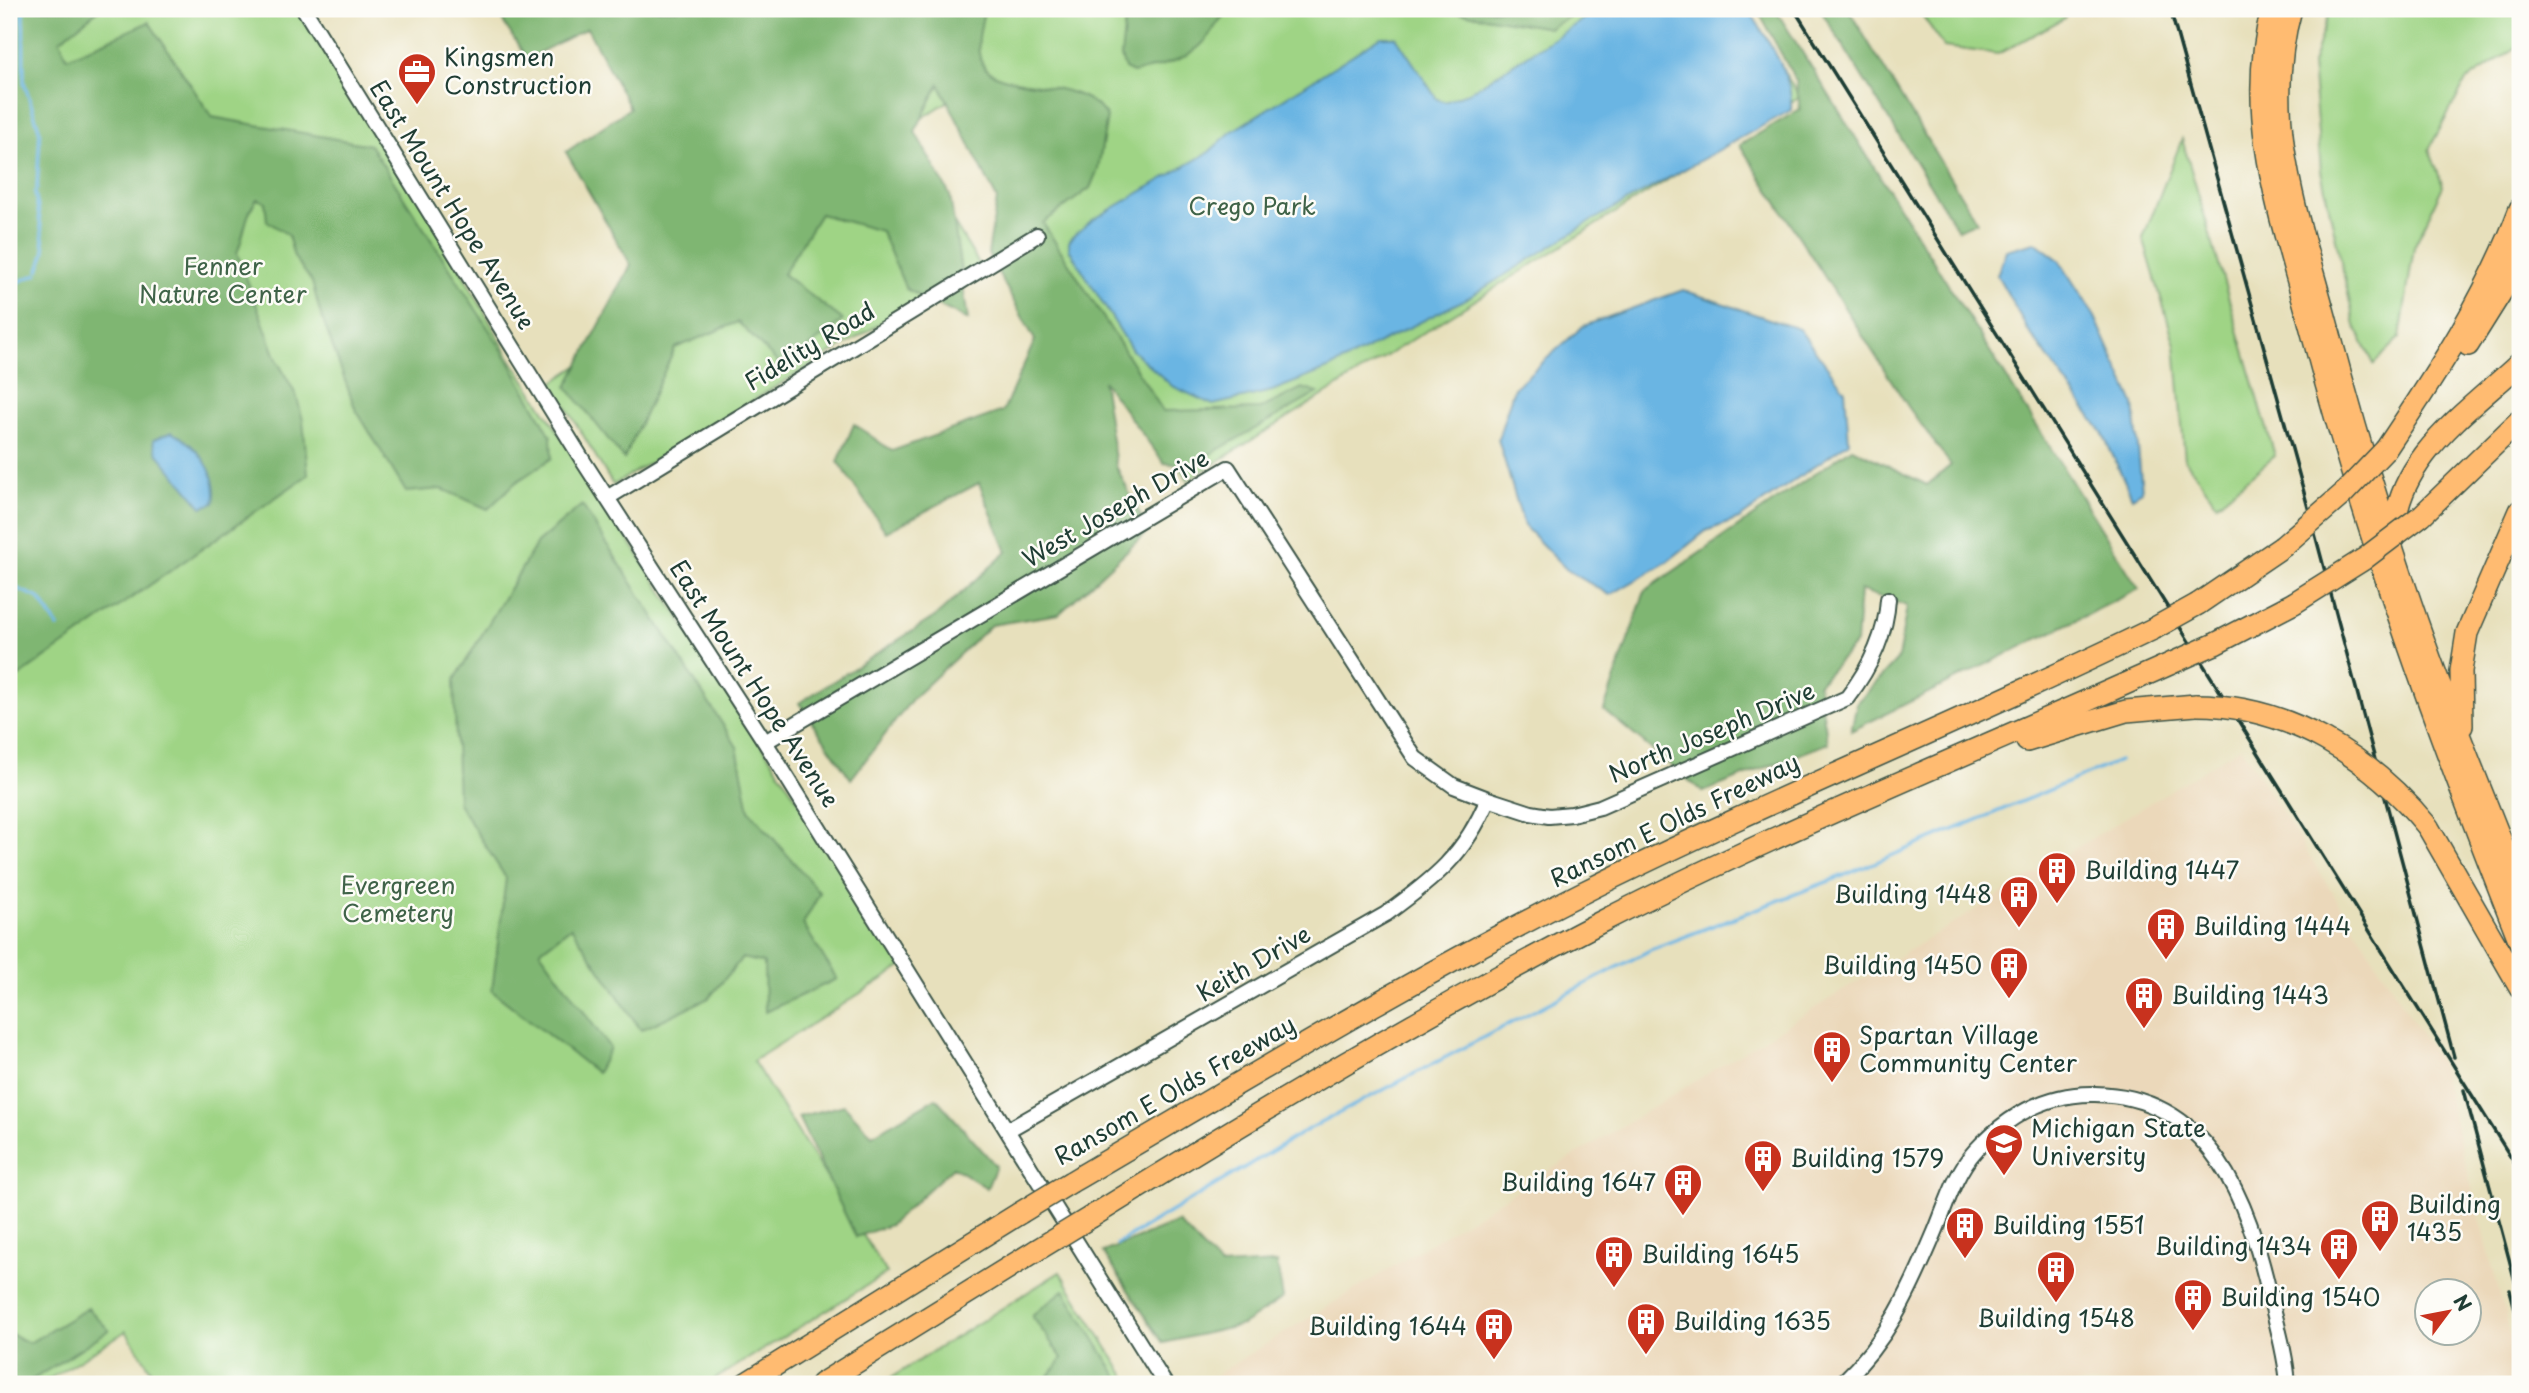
<svg xmlns="http://www.w3.org/2000/svg" width="2529" height="1393" viewBox="0 0 2529 1393" font-family="'Playpen Sans',sans-serif">
<style>
.built{fill:#ebd8ba;fill-rule:evenodd}
.green{fill:#9fd485;stroke:#5f885c;stroke-width:2}
.forest{fill:#7fb672;stroke:#4f7a53;stroke-width:2}
.water{fill:#6bb5e3;stroke:#45798c;stroke-width:2}
.lines{fill:none;stroke-linecap:round;stroke-linejoin:round}
.stream{stroke:#6bb5e3;stroke-width:3.5}
.minor-casing{stroke:#3d5548;stroke-width:18}
.highway-casing{stroke:#3d5548;stroke-width:24}
.minor{stroke:#fff;stroke-width:14}
.highway{stroke:#ffbb71;stroke-width:21}
.rail{stroke:#1f3d34;stroke-width:3.5}
.highway-bridge-casing{stroke:#3d5548;stroke-width:24;stroke-linecap:butt}
.highway-bridge{stroke:#ffbb71;stroke-width:21}
.labels{text-anchor:middle;stroke-width:5;stroke-linejoin:round;paint-order:stroke}
.poi-label{font-size:24px;fill:#1f3d34;stroke:#fdfcf7;text-anchor:start}
.street-label{font-size:24px;fill:#1f3d34;stroke:#fdfcf7}
.park-label{font-size:24px;fill:#3f6348;stroke:#fdfcf7}
</style>
<rect width="100%" height="100%" fill="#fdfcf7"/>
<filter id="ink" filterUnits="userSpaceOnUse"><feTurbulence type="fractalNoise" baseFrequency=".0143" numOctaves="2"/><feDisplacementMap in="SourceGraphic" scale="14" xChannelSelector="R" yChannelSelector="G"/><feConvolveMatrix kernelMatrix="1 2 1 2 8 2 1 2 1" color-interpolation-filters="sRGB"/></filter>
<filter id="wash" filterUnits="userSpaceOnUse"><feTurbulence type="fractalNoise" baseFrequency=".00686" numOctaves="4" result="noise"/><feDisplacementMap in="SourceGraphic" scale="28" xChannelSelector="R" yChannelSelector="G"/><feGaussianBlur stdDeviation="1.57" result="paint"/><feColorMatrix in="noise" values="0 0 0 0 0 0 0 0 0 0 0 0 0 0 0 0 0 1.4 0 .05"/><feComposite in="paint" operator="in"/></filter>
<g filter="url(#wash)">
<rect width="100%" height="100%" fill="#e7e0bc"/>
<path class="built" d="M2241 747 2439 1062 2520 1371V1384H1201ZM2428 1292H2470V1334H2428Z"/>
<path class="green" d="M9 9H304L399 160 509 356 905 965 753 1061 887 1273 707 1384H160L126 1331 41 1384H9Z
M503 9H1744L1800 97 1188 480 952 99 899 133 979 264 613 485 552 383 671 303 649 111 586 13Z
M1918 9H2064L2065 18 1998 54 1944 47Z
M2330 9H2520V45L2466 81 2429 149 2443 186 2414 247 2400 338 2374 364 2355 326 2321 171 2312 64Z
M2182 139 2275 456 2217 504 2185 460 2175 345 2143 238Z
M1060 1272 1130 1384H881Z"/>
<path class="forest" d="M9 9H100L60 40 67 58 149 22 212 117 370 145 503 351 551 436 552 458 515 483 488 509 442 489 406 492 355 408 320 312 312 282 294 257 288 235 267 221 265 202 257 199C245 214 245 234 237 253L278 362 296 395 303 420 308 475 9 683V451L13 440 9 420Z
M495 9H984C982 25 974 47 982 63 996 93 1079 74 1107 117L1098 169 1090 188 1043 223 1163 411 1260 409 1302 388 1318 393 1189 466 1164 463 1103 381 1116 466 1148 531 1059 614 991 625 913 698 851 779 799 703 936 616 1007 552 979 483 886 532 838 462 854 424 892 451 1003 411 1035 340 988 254 997 199 939 84 915 132 950 195 968 320 906 289 881 231 820 214 783 274 843 320 783 368 738 322 675 348 624 459 567 387 631 265 566 152 630 108 587 28 527 59Z
M1126 9H1233C1216 18 1214 34 1200 46 1182 62 1156 67 1133 73L1125 69 1121 57Z
M1437 9H1583L1549 28Z
M1757 9H1775L2139 589 1851 731 1857 703 1898 659 1907 606 1860 590 1856 643 1818 684 1828 743 1703 792 1604 710 1645 591 1852 448 1927 485 1951 465 1909 408 1740 145 1800 109 1796 81Z
M1820 9H1848L1977 222 1958 230Z
M582 505 737 747 749 810 820 893 803 924 837 979 765 1012 764 963 742 958 709 998 641 1030 571 927 540 951 610 1048 597 1073 492 991 506 878 458 803 454 681 537 543Z
M936 1098 996 1166 987 1188 953 1167 890 1225 856 1237 798 1117 844 1105 872 1135Z
M1178 1222 1220 1266 1277 1263 1283 1298 1242 1325 1163 1343 1103 1252Z
M1064 1290 1122 1384H1051L1046 1380 1062 1358 1032 1316Z
M88 1308 109 1330 26 1384H9V1333L29 1343Z"/>
<path class="water" d="M1600 9H1749C1766 40 1794 73 1791 110L1593 220 1468 298 1328 369 1272 391 1213 405 1172 386 1132 350 1069 249V240L1091 221 1209 152 1231 132 1381 37H1396L1437 99 1445 102 1471 91Z
M2035 242 2059 260 2095 317 2134 404 2142 491 2132 497 2102 432 2028 330 1997 275 2006 250Z
M1683 290 1799 329 1845 390 1849 442 1739 519 1706 531 1667 562 1610 595 1567 570 1524 526 1498 439 1514 388 1583 326Z
M171 432C197 444 220 473 214 503L202 507 157 453 153 440Z"/>
<g class="lines">
<path class="stream" d="M23 9 24 82 40 132 37 189
M35 192 45 251 39 270
M9 286 37 274
M9 588 13 587 39 598 58 627
M1117 1244 1307 1130 1652 949 1845 875 2119 761"/>
</g>
</g>
<g filter="url(#ink)">
<g class="lines">
<defs>
<path id="minor" d="M304 9 585 464 765 742 1165 1384
M607 498 1037 235
M765 742 1228 468 1415 758 1454 786 1488 799 1531 813 1549 816 1572 814 1600 807 1847 698C1870 668 1886 636 1888 599
M1008 1130 1386 914C1434 879 1465 855 1488 799
M1841 1384C1889 1339 1910 1291 1935 1232 1946 1206 1955 1173 1975 1151 2007 1116 2046 1093 2095 1094 2211 1096 2248 1201 2270 1296 2277 1325 2286 1355 2288 1384"/>
<path id="highway" d="M2272 9C2243 118 2282 219 2310 325 2365 535 2440 740 2520 942
M2291 9C2260 118 2299 218 2327 324 2357 437 2390 548 2430 658 2458 735 2490 812 2520 889
M2468 345 2505 286 2520 253
M2386 449C2437 373 2488 295 2520 209
M2422 515 2520 420
M2394 538C2394 459 2468 412 2520 363
M2198 604 2282 547
M2215 644 2294 603
M2462 726 2461 671 2467 633 2520 511
M2027 741 2126 711 2196 705
M2428 827 2520 987
M1071 1182C1240 1083 1407 981 1582 893 1770 799 1964 721 2153 629
M1091 1217C1257 1114 1425 1013 1599 923 1785 828 1981 749 2172 663
M745 1384 1020 1213
M821 1384 1037 1250"/>
</defs>
<use href="#minor" class="minor-casing"/>
<use href="#highway" class="highway-casing"/>
<use href="#minor" class="minor"/>
<use href="#highway" class="highway"/>
<path class="rail" d="M1794 9 2520 1172
M2170 9 2302 485 2454 1057
M2464 1090 2520 1300
M2510 1290 2520 1328"/>
<defs>
<path id="highway-bridge" d="M2282 547 2343 494 2386 449
M2294 603 2364 559 2422 515
M2153 629 2198 604
M2172 663 2215 644
M2196 705C2288 705 2371 757 2428 827
M1020 1213 1071 1182
M1037 1250 1091 1217"/>
</defs>
<use href="#highway-bridge" class="highway-bridge-casing"/>
<use href="#highway-bridge" class="highway-bridge"/>
</g>
</g>
<defs>
<symbol id="office-pin" viewBox="-11 -11 22 30"><path d="M0 17L-7.5 6A9.5 9.5 0 1 1 7.5 6Z" fill="#c8321e" stroke="#fdfcf7"/><path d="M-6-3h4V-5.5h4V-3h4V5H-6ZM-1-4.5V-3h2v-1.5ZM-6 0V1H6V0Z" fill="#fff"/></symbol>
<symbol id="building-pin" viewBox="-11 -11 22 30"><path d="M0 17L-7.5 6A9.5 9.5 0 1 1 7.5 6Z" fill="#c8321e" stroke="#fdfcf7"/><path d="M-4-6H4V6H1V3H-1V6H-4ZM-2.5-4.3h1.7v1.8h-1.7ZM.8-4.3h1.7v1.8H.8ZM-2.5-1h1.7V.8h-1.7ZM.8-1h1.7V.8H.8Z" fill="#fff"/></symbol>
<symbol id="university-pin" viewBox="-11 -11 22 30"><path d="M0 17L-7.5 6A9.5 9.5 0 1 1 7.5 6Z" fill="#c8321e" stroke="#fdfcf7"/><path d="M0-5L7-2L0 1L-7-2ZM-4 1L0 2.5L4 1V4Q0 6-4 4Z" fill="#fff"/></symbol>
</defs>
<g fill-rule="evenodd">
<use href="#office-pin" x="395" y="50" width="44" height="60"/>
<use href="#building-pin" x="2035" y="849" width="44" height="60"/>
<use href="#building-pin" x="1997" y="873" width="44" height="60"/>
<use href="#building-pin" x="2144" y="905" width="44" height="60"/>
<use href="#building-pin" x="1987" y="944" width="44" height="60"/>
<use href="#building-pin" x="2122" y="974" width="44" height="60"/>
<use href="#building-pin" x="1810" y="1028" width="44" height="60"/>
<use href="#university-pin" x="1982" y="1121" width="44" height="60"/>
<use href="#building-pin" x="1741" y="1137" width="44" height="60"/>
<use href="#building-pin" x="1661" y="1161" width="44" height="60"/>
<use href="#building-pin" x="2358" y="1197" width="44" height="60"/>
<use href="#building-pin" x="1943" y="1204" width="44" height="60"/>
<use href="#building-pin" x="2317" y="1225" width="44" height="60"/>
<use href="#building-pin" x="1592" y="1233" width="44" height="60"/>
<use href="#building-pin" x="2034" y="1248" width="44" height="60"/>
<use href="#building-pin" x="2171" y="1276" width="44" height="60"/>
<use href="#building-pin" x="1624" y="1300" width="44" height="60"/>
<use href="#building-pin" x="1472" y="1305" width="44" height="60"/>
</g>
<g class="labels">
<g class="poi-label">
<text x="444" y="66">Kingsmen<tspan x="444" dy="28">Construction</tspan></text>
<text x="2084" y="879">Building 1447</text>
<text x="1992" y="903" text-anchor="end">Building 1448</text>
<text x="2193" y="935">Building 1444</text>
<text x="1982" y="974" text-anchor="end">Building 1450</text>
<text x="2171" y="1004">Building 1443</text>
<text x="1859" y="1044">Spartan Village<tspan x="1859" dy="28">Community Center</tspan></text>
<text x="2031" y="1137">Michigan State<tspan x="2031" dy="28">University</tspan></text>
<text x="1790" y="1167">Building 1579</text>
<text x="1656" y="1191" text-anchor="end">Building 1647</text>
<text x="2407" y="1213">Building<tspan x="2407" dy="28">1435</tspan></text>
<text x="1992" y="1234">Building 1551</text>
<text x="2312" y="1255" text-anchor="end">Building 1434</text>
<text x="1641" y="1263">Building 1645</text>
<text x="2220" y="1306">Building 1540</text>
<text x="2056" y="1327" text-anchor="middle">Building 1548</text>
<text x="1673" y="1330">Building 1635</text>
<text x="1467" y="1335" text-anchor="end">Building 1644</text>
</g>
<g class="street-label">
<text transform="translate(452 205) rotate(58)" y="8">East Mount Hope Avenue</text>
<text transform="translate(810 347) rotate(-31)" y="8">Fidelity Road</text>
<text transform="translate(1116 509) rotate(-30)" y="8">West Joseph Drive</text>
<text transform="translate(754 684) rotate(57)" y="8">East Mount Hope Avenue</text>
<text transform="translate(1712 733) rotate(-23)" y="8">North Joseph Drive</text>
<text transform="translate(1675 821) rotate(-26)" y="8">Ransom E Olds Freeway</text>
<text transform="translate(1254 964) rotate(-30)" y="8">Keith Drive</text>
<text transform="translate(1175 1091) rotate(-30)" y="8">Ransom E Olds Freeway</text>
</g>
<g class="park-label">
<text x="1252" y="215">Crego Park</text>
<text x="223" y="275">Fenner<tspan x="223" dy="28">Nature Center</tspan></text>
<text x="398" y="894">Evergreen<tspan x="398" dy="28">Cemetery</tspan></text>
</g>
</g>
<rect width="2529" height="1393" fill="none" stroke="#fdfcf7" stroke-width="35"/>
<g transform="translate(2448 1312) rotate(58)"><circle r="33" fill="#fdfcf7" stroke="#a4b0a9" stroke-width="2"/>
<path d="M0-5L12 26L0 18L-12 26Z" fill="#c8321e"/>
<text y="-10" font-size="19" font-weight="bold" text-anchor="middle" fill="#1f3d34">N</text>
</g>
</svg>
